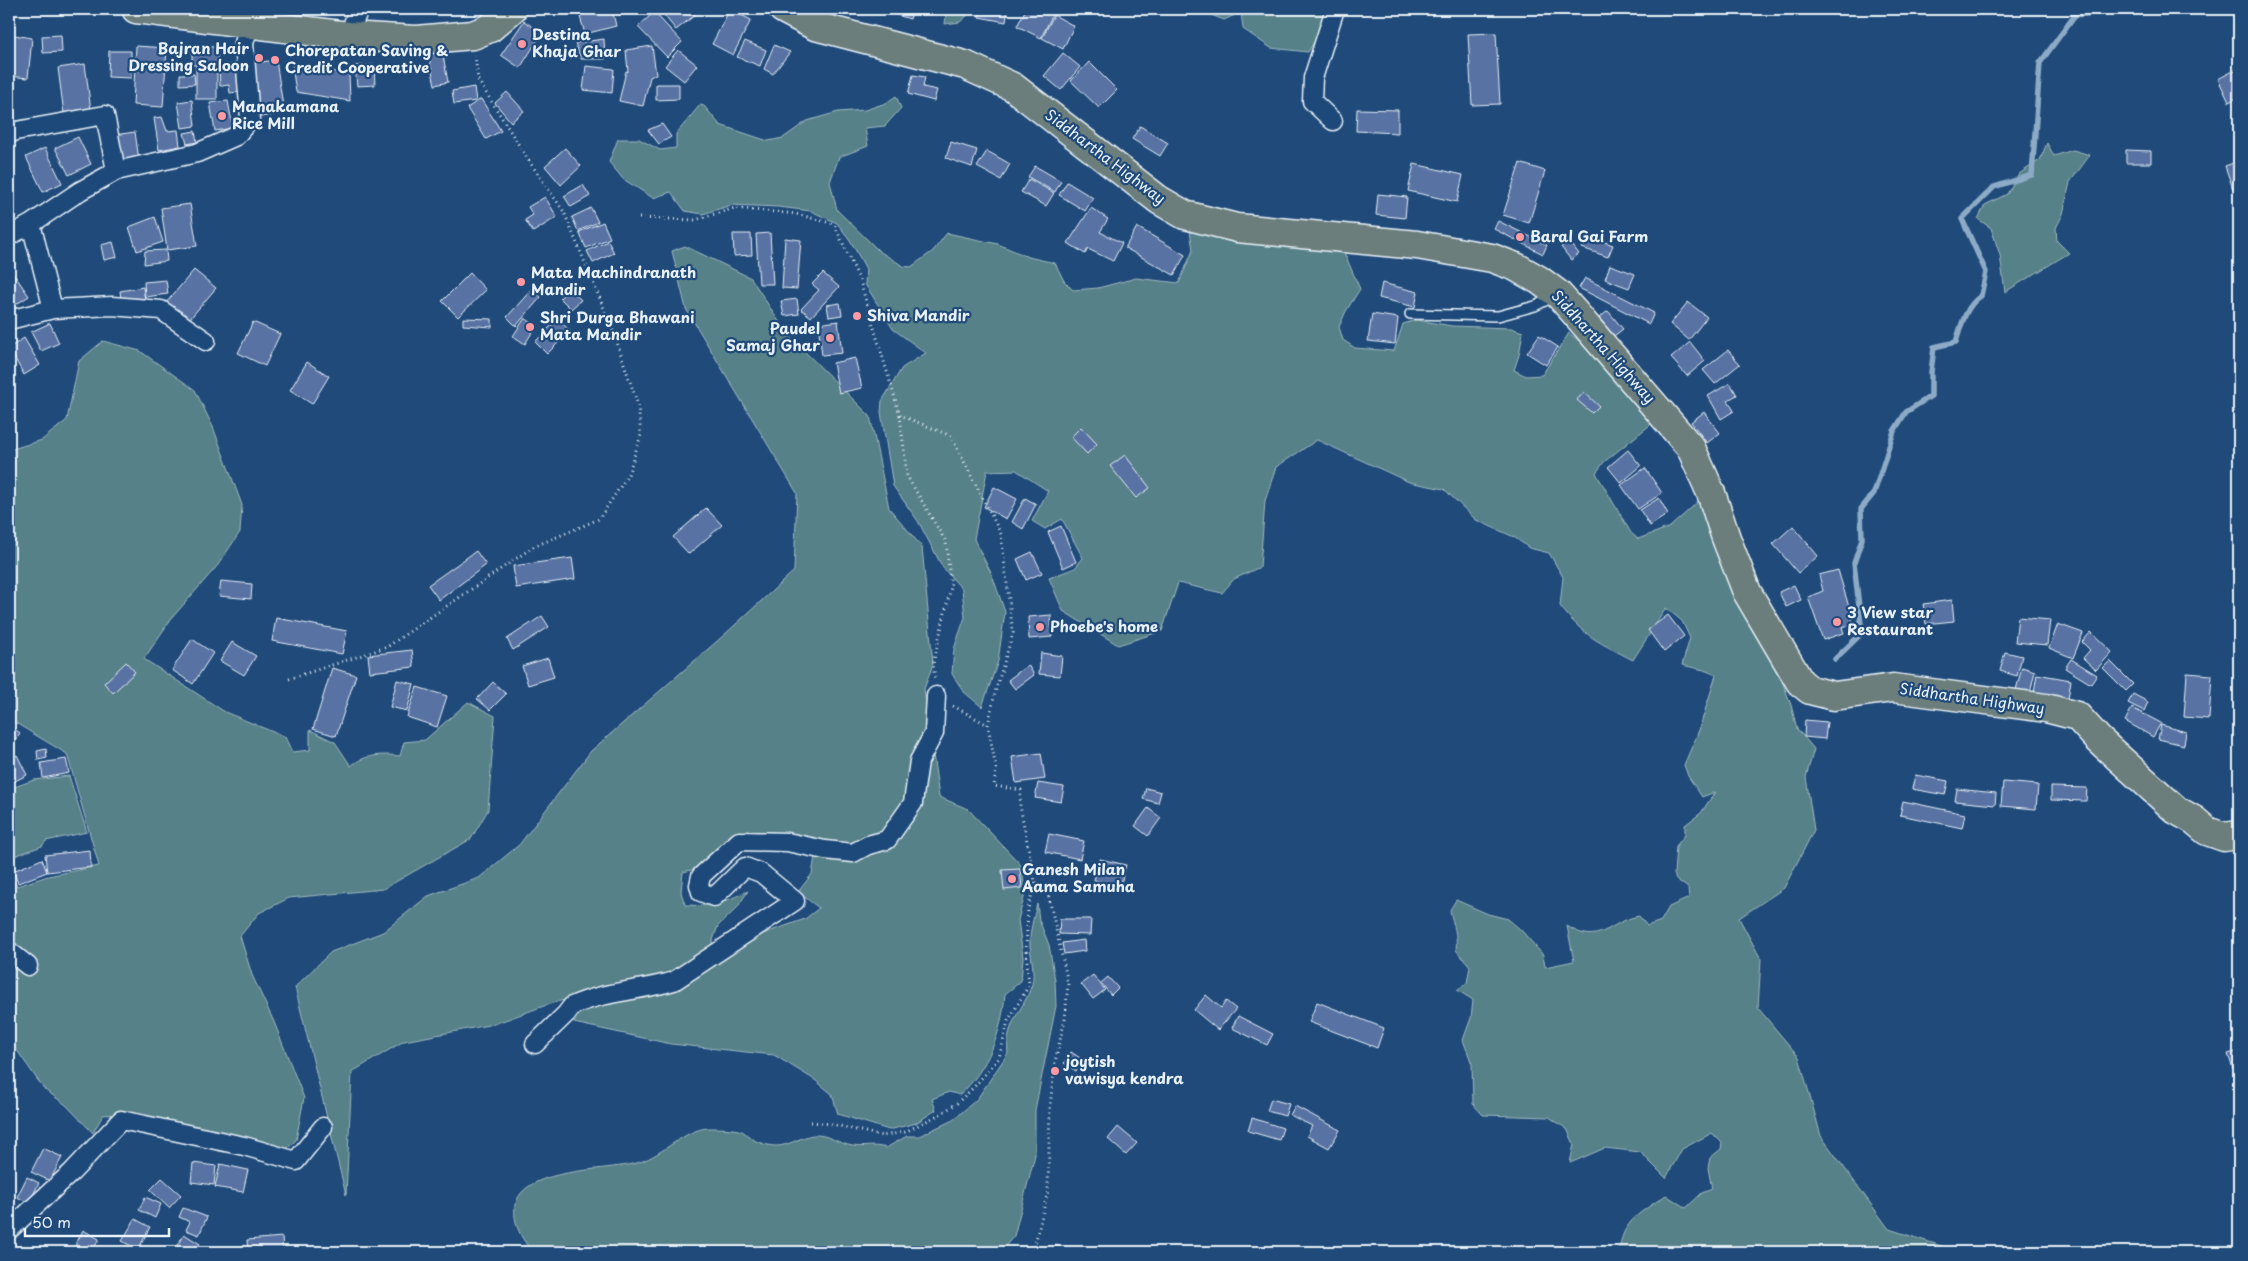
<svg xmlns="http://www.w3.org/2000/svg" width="2248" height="1261" viewBox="0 0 2248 1261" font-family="'Playpen Sans',sans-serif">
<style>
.green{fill:#578188;stroke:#a0b9c0}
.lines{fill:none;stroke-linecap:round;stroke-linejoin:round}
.stream{stroke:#8dabc7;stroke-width:5.5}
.building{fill:#5872a3;stroke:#e8f1f8}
.service-casing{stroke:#e8f1f8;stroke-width:12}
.minor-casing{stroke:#e8f1f8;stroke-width:21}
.trunk-casing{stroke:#e8f1f8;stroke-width:31}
.path{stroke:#e8f1f8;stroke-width:3;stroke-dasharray:1 4;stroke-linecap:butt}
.service{stroke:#1f4a7a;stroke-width:9}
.minor{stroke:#1f4a7a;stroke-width:18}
.trunk{stroke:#6c7e7c;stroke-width:28}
.poi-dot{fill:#ff9aa2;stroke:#1f4a7a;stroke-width:2}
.labels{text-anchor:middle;stroke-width:4.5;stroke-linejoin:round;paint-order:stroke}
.poi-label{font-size:15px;font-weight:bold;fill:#e8f1f8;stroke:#1f4a7a;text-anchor:start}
.street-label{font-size:15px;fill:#e8f1f8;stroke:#1f4a7a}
</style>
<rect width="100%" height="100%" fill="#1f4a7a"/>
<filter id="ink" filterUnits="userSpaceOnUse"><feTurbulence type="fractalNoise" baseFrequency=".02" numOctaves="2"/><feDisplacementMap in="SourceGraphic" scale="10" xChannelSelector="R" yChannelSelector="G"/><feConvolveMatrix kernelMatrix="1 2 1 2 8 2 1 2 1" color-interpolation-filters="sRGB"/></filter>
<g filter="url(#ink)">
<path class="green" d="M946 9H975L960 22 945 24Z
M1196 9H1330L1325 24 1308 52 1271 48 1243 29 1241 12 1224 20Z
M896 96 901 108 885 126 865 128 868 146 839 157 830 182 837 210 879 251 903 266 911 267 933 251 947 233 998 244 1028 257 1055 263 1064 281 1073 290 1098 288 1136 278 1179 283 1193 250 1189 224 1216 238 1342 248 1360 289 1346 311 1339 327 1343 340 1355 348 1394 351 1403 324 1417 320 1452 326 1511 328 1523 332 1519 355 1514 370 1526 376 1542 375 1569 333 1604 361 1613 370 1622 391 1655 421 1604 462 1596 473 1631 533 1638 539 1670 527 1699 501 1711 538 1773 657 1791 705 1797 729 1814 749 1806 777 1814 830 1784 888 1739 918 1761 959 1758 1008 1799 1057 1821 1136 1889 1229 1960 1252H1619C1622 1220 1642 1212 1666 1195L1686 1208 1702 1193 1712 1189 1708 1168 1710 1158 1721 1149 1722 1143 1712 1133 1682 1149 1666 1178 1640 1152 1605 1148 1570 1163 1574 1144 1567 1129 1549 1117 1483 1115 1473 1104 1472 1064 1463 1040 1471 1018 1473 1000 1457 990 1467 983 1470 966 1456 950C1458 934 1453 925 1450 910L1456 900 1488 914 1508 919 1521 930 1543 955 1545 967 1574 961 1567 926C1600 948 1609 921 1639 916L1647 926 1661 921 1669 907 1689 898 1688 888 1676 879 1674 874 1676 846 1685 835V825L1701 813 1715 792 1702 797 1688 776 1684 765 1699 730 1716 675 1704 670 1682 665 1690 638 1682 621 1666 608 1633 660C1600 643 1583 636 1560 606L1563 577 1549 553 1529 548 1514 537 1476 520 1444 489 1409 482 1317 440 1276 467 1265 501 1260 567 1234 579 1222 593 1178 583 1162 631 1118 645 1063 611 1049 578 1075 568 1083 558 1062 519 1045 529 1032 521 1048 491 1016 470 987 471 974 539 992 575 1005 612 998 661 982 707 964 692 952 674 954 649 965 617 962 589 943 568 918 521 893 486 881 412 882 401 902 368 926 353 893 329 865 284 866 269 850 240 837 223 811 211 778 207 731 205 703 214 685 211 671 192 653 198 623 179 609 162 618 139H639L660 150 676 148V134L700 105 704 106 720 125 768 141 783 138 807 121 838 112 865 110 886 103Z
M2047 143 2054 156 2073 150 2090 155 2070 182 2063 214 2056 228 2057 241 2069 253 2005 292 2000 255 1991 228 1978 219 1985 205 2007 194 2019 174 2040 160Z
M685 246 751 278 787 334 870 416 889 508 922 547 933 664 924 689 939 797 968 809 1022 866 1025 894 1018 920 1023 957 1021 981 1005 994C1002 1033 988 1068 960 1095L949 1092 932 1099 936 1110 916 1123 889 1130 838 1114 832 1094 815 1080 774 1055 671 1044 574 1023 582 1006 618 997 674 991 757 936 805 919 819 908 798 892 812 874 818 839 778 837 748 832 725 843 704 867 683 872 681 892 685 905 714 906 748 891 737 908 718 926 707 957 674 979 555 1002 494 1024 404 1041 352 1072 346 1195 295 987 331 952 383 932 428 896 479 878 519 845 591 751 723 636 794 571 797 493 686 309 672 251Z
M103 341 140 351 195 390 213 427 242 505 240 532 218 565 171 619 144 659 225 712 285 737 292 752 310 750V730L335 742 351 766C365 754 382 754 400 756L404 742 425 740 468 702 495 716 488 810 471 839 383 889 289 898 259 913 240 936 252 975 274 1022 304 1098 296 1140 283 1153 121 1114 103 1115 93 1133 66 1105 44 1089 9 1039V876L17 886 48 876 99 866 67 754 9 719V450L42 440 67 420 79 361Z
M69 776 87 832 46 841 42 846 9 858V789L34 780Z
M1037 904 1039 920 1049 945 1055 980 1056 1006 1035 1110V1155L1014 1236 1000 1252H532C527 1245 521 1237 518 1229 494 1163 604 1174 640 1162 662 1155 686 1129 708 1128 717 1128 733 1128 742 1131 746 1133 750 1138 754 1140 759 1143 770 1146 776 1146 789 1146 800 1137 813 1135 829 1134 838 1144 853 1146 865 1148 872 1144 886 1148L907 1136H919L953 1120 977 1099 1008 1053C1005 1021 1024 1011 1032 984 1035 972 1031 958 1030 946 1029 932 1034 917 1037 904Z"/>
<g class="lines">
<path class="stream" d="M1835 659 1862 633 1854 563 1862 539 1861 509 1874 493 1894 431 1906 412 1931 396V372L1934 347 1956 342C1961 326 1966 305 1981 296L1986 272 1962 219 1994 187 2032 175 2040 63 2075 15 2127 9"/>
</g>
<path class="building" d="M432 9H450L448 14Z
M594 9H612L616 26 585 34 579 13Z
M659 9H690L695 15 676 30Z
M730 9 751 20 733 55 712 44Z
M892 9H913L910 19 891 13Z
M980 9H1008L1006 22 979 17Z
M1026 9H1047L1054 12 1041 38 1017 26Z
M654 12 682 42 667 57 638 27Z
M1054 15 1074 26 1063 49 1042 38Z
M524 21 542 33 520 68 501 55Z
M1496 33 1500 104 1472 105 1468 34Z
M9 34 32 38 28 78 9 76Z
M61 35 62 52 43 53 42 36Z
M604 39 605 59H581L575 43Z
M745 41 766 50 760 66 737 57Z
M774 45 790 52 773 74 764 69Z
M136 46 167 48 163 107 133 105Z
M652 46 656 74 650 77 643 106 619 101 626 71 628 72 626 50Z
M192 47H218L217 65H192Z
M442 50 448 82 435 85 428 53Z
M678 50 697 65 684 81 665 66Z
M109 51H131V78L108 77Z
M1063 53 1080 67 1061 90 1044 76Z
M276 60 284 113 255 118 247 64Z
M1089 62 1117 90 1099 108 1071 81Z
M85 64 91 111 64 114 58 68Z
M239 64 241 92 230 93 229 85 220 86 219 66Z
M292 65 349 74 350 101 296 92Z
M374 65 375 85 357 86 355 66Z
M196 66H217V99H196Z
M586 66 614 69 612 93 583 90Z
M2239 68V97L2229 102 2218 79Z
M180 74H194L195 84 180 85Z
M913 75 925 77 923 87 937 90 934 101 908 94Z
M656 84H679V99L656 100Z
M474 87 476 101 454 104 452 91Z
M507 92 524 111 511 122 495 103Z
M481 99 501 131 486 139 467 108Z
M192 100 195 126 182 128 178 102Z
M228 101 233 128 215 131 210 103Z
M1357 109 1398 110V133L1356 131Z
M162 117 167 131 178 130 180 146 159 150 154 118Z
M662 124 671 137 659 144 648 130Z
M1140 126 1168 143 1160 156 1132 139Z
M195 131 197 142 187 144 184 133Z
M135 132 139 160 119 162 114 135Z
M78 137 91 164 69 175 55 148Z
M951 142 977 150 972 167 946 158Z
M45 148 62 183 43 192 26 157Z
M565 148 581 166 561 185 545 166Z
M2126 150 2151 151V163H2126Z
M987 151 1010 164 1001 180 977 167Z
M2239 161V187L2233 189 2225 166Z
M1520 163 1545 171 1529 223 1503 215Z
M1414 164 1463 175 1457 202 1408 191Z
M1035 166 1061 181 1055 192 1028 177Z
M1029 179 1054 193 1046 206 1021 192Z
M1067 182 1093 198 1085 211 1059 195Z
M583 185 590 196 571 207 564 196Z
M1378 194 1407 197 1405 218 1376 215Z
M545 197 557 217 533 232 525 220 533 215 528 207Z
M190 204 197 246 167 250 161 208Z
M591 208 598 222 578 231 572 217Z
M1091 208 1108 219 1100 232 1122 243 1113 261 1088 249 1085 254 1068 243Z
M155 217 163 242 137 251 129 227Z
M1498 221 1547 245 1543 254 1494 229Z
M603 222 610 238 586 248 579 232Z
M1137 227 1185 255 1174 275 1125 248Z
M770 233 773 284H759L756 234Z
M733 234H751L752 255 734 256Z
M1587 236 1613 245 1608 257 1582 248Z
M785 238 801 240 797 289 782 288Z
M608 241 614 253 593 263 587 251Z
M1569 241 1579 254 1571 260 1561 247Z
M113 242 117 257 104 260 101 245Z
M166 250 167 261 144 264 145 251Z
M1610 265 1635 274 1629 288 1605 279Z
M194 270 216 288 188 321 166 303Z
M13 273 29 296 12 307 9 302V276Z
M470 273 486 290 458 317 442 301Z
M823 273 839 287 811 317 801 309 819 290 812 284Z
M1585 278 1654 313 1649 324 1579 288Z
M166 280 168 294 145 297 144 282Z
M1382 283 1418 292 1415 307 1379 298Z
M143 287 145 301 122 306 120 291Z
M570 288 581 300 571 309 560 298Z
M532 289 541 297 516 326 507 317Z
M797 299 799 314 784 316 781 301Z
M1688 302 1707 317 1689 340 1670 324Z
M840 303 842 315 829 317 827 305Z
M1608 311 1623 329 1614 336 1599 318Z
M1372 314 1398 318 1395 344 1368 341Z
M463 318 492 319V327L463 325Z
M525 318 536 326 525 344 513 336Z
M558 319 570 331 547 354 535 342Z
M838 321 842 353 822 355 818 324Z
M253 322 280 334 265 366 238 353Z
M50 323 59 343 41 351 31 332Z
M1539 335 1558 347 1546 365 1527 353Z
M24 338 40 365 24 375 9 348Z
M1690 342 1705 361 1687 376 1671 358Z
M1728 350 1740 364 1715 384 1703 370Z
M855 358 862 388 839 393 833 363Z
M307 362 329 376 312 404 290 390Z
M1730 383 1737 395 1728 400 1734 411 1721 419 1708 396Z
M1584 392 1599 406 1592 413 1577 400Z
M1704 412 1720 433 1707 443 1691 422Z
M1081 427 1097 444 1087 454 1071 437Z
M1628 450 1641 466 1621 483 1608 467Z
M1125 455 1150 488 1136 498 1110 466Z
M1645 468 1662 493 1638 509 1621 485Z
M994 487 1017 499 1006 519 984 507Z
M1025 498 1036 504 1023 529 1012 522Z
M1659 498 1668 514 1650 526 1640 510Z
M706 508 722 525 689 554 673 537Z
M1061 526 1076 562 1063 568 1048 532Z
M1793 526 1818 556 1798 573 1773 544Z
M476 551 486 565 439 600 428 585Z
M1032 552 1042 573 1026 580 1017 559Z
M572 558 575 579 516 588 513 566Z
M1838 570 1854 624 1842 627 1844 633 1823 640 1808 597 1823 591 1819 575Z
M221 581 252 584 251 599 219 596Z
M1794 585 1801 600 1786 607 1779 592Z
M1952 600 1954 621 1926 624 1923 604Z
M1051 615 1052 637 1029 639 1028 617Z
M1668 615 1684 636 1664 652 1648 630Z
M542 616 549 627 513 650 507 639Z
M2018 617 2050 620 2047 645 2015 642Z
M276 618 347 631 342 654 272 641Z
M2058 624 2083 633 2073 658 2049 648Z
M2091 632 2112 652 2096 670 2083 658 2090 650 2082 642Z
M192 639 213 653 193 684 172 670Z
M232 642 256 656 244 675 220 661Z
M412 650 414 667 370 672 368 655Z
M2005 652 2022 656 2017 676 2000 671Z
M1041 653 1062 656 1060 676 1039 674Z
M548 658 554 677 528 685 522 666Z
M2071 659 2097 675 2091 684 2065 668Z
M2110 661 2133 684 2126 691 2103 668Z
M126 662 135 672 113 693 104 683Z
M1028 665 1034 675 1015 689 1008 680Z
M2022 667 2035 671 2030 693 2016 690Z
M332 668 356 675 336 736 313 729Z
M2187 673 2212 675 2209 719 2184 717Z
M2037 674 2071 680 2068 699 2034 692Z
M397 680 414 684 407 711 390 707Z
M493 682 506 694 490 710 477 699Z
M417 687 447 696 437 727 407 717Z
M2133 694 2148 702 2144 711 2128 703Z
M2132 708 2161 723 2153 737 2125 721Z
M1805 720 1827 722 1825 739 1804 737Z
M9 725 20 733 9 748Z
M2161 725 2186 732 2184 745 2158 739Z
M46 749 47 758 38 760 37 751Z
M1041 753 1045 779 1016 783 1012 757Z
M17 755 27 775 9 784V759Z
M66 759 69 773 43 778 41 763Z
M1915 775 1948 781 1945 795 1912 789Z
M2003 782 2038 785 2036 809 2001 806Z
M1038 783 1064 787 1061 802 1035 798Z
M2051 787 2087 788 2086 801 2051 800Z
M1146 788 1161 792 1158 803 1143 799Z
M1957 789 1996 793 1995 805 1955 801Z
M1903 801 1965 814 1962 828 1900 815Z
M1148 808 1161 818 1148 836 1135 826Z
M1049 834 1084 841 1080 859 1045 852Z
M90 850 91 867 47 872 45 855Z
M42 859 47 872 18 883 13 871Z
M1100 859 1126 865 1120 887 1094 880Z
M1020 869 1022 888 1004 890 1002 870Z
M1060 919H1091L1090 935 1059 934Z
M1084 940 1085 951 1064 954 1062 943Z
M1093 975 1105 990 1093 999 1081 984Z
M1108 977 1118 988 1111 995 1101 983Z
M1206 995 1221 1008 1226 1001 1236 1009 1218 1030 1194 1010Z
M1317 1002 1384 1028 1377 1048 1309 1022Z
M1238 1016 1273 1034 1267 1045 1232 1028Z
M2239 1051V1067L2233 1069 2228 1054Z
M1071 1052 1083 1060 1076 1071 1064 1063Z
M1271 1099 1289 1104 1285 1116 1267 1111Z
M1295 1106 1340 1130 1329 1148 1307 1136 1312 1126 1290 1115Z
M1252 1118 1283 1128 1279 1140 1248 1131Z
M1118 1127 1137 1143 1126 1155 1108 1139Z
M43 1148 62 1157 50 1181 31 1172Z
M193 1163 216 1166 214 1185 191 1182Z
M220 1164 248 1170 243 1192 215 1187Z
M27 1177 39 1183 29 1203 17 1197Z
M162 1178 181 1195 169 1208 150 1190Z
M145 1197 161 1204 155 1218 139 1210Z
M183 1208 207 1217 199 1235 186 1230 190 1222 179 1217Z
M135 1219 150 1227 138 1250 122 1241Z
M83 1230 99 1239 92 1252H72Z
M184 1234 200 1244 195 1252H173Z
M282 1237 283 1250 248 1252 247 1240Z
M1056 1245 1068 1252H1051Z"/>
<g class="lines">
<defs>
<path id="service" d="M1410 314 1498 316 1535 306 1555 296"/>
<path id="minor" d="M348 36 359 9
M1333 121 1312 101 1313 78 1335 9
M9 134 16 131 105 115 116 171
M9 236 31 224
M53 309 31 224 80 191 116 171 197 153 236 136 250 119 244 43 251 22
M9 320 53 309 112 306 161 310 206 341
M9 951 28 966
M535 1044 566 1014 572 1006C604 991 641 991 674 981L795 901 761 873 745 867 714 897 701 892 699 885 701 876 739 841 787 842 825 850 853 853 868 845 887 840 913 803 919 761 934 733 936 696
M9 1230 72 1172 121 1120 244 1146 296 1161 323 1127"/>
<path id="trunk" d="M136 9 348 36 416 40 473 35 490 28 512 9
M783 9 815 26 965 65 1013 87 1159 200 1185 215 1237 228 1417 245 1492 258 1516 267 1539 280 1558 294 1575 313 1691 448 1711 493 1726 538 1747 592 1800 682 1810 690 1834 696 1893 688 2046 708 2077 716 2098 739 2176 810 2194 820 2207 831 2224 837 2239 835"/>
</defs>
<use href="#service" class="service-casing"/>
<use href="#minor" class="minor-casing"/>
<use href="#trunk" class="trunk-casing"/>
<path class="path" d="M639 218 695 220 735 208 796 214 834 224 860 281 900 415 951 436 1001 534 1013 633 996 689 988 725 996 769 994 786 1021 790 1020 806 1035 882 1047 889 1068 983 1065 1019 1055 1062 1050 1107 1048 1191 1033 1252
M900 415 907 476 946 542 951 587 933 664 935 679
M289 679 387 647 533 547 599 519 628 475 641 435 638 405 612 328 564 212 527 158 478 80 475 56
M953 706 988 725
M811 1122 831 1124 882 1136 905 1132 942 1113 957 1103 974 1087 999 1058 1008 1021 1029 985 1026 949 1028 909 1035 882"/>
<use href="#service" class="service"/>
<use href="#minor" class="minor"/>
<use href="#trunk" class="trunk"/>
</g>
</g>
<g class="poi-dot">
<circle cx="522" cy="44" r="5"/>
<circle cx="259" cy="58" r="5"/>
<circle cx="275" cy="60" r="5"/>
<circle cx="222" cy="116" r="5"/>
<circle cx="1520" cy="237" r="5"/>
<circle cx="521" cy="282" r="5"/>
<circle cx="857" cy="316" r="5"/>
<circle cx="530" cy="327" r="5"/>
<circle cx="830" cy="338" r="5"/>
<circle cx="1837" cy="622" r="5"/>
<circle cx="1040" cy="627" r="5"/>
<circle cx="1012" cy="879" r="5"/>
<circle cx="1055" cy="1071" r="5"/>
</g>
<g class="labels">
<g class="poi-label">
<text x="532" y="40">Destina<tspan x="532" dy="17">Khaja Ghar</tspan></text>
<text x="249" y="54" text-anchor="end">Bajran Hair<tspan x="249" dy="17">Dressing Saloon</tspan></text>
<text x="285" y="56">Chorepatan Saving &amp;<tspan x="285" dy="17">Credit Cooperative</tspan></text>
<text x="232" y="112">Manakamana<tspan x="232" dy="17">Rice Mill</tspan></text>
<text x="1530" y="242">Baral Gai Farm</text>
<text x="531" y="278">Mata Machindranath<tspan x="531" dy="17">Mandir</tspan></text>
<text x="867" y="321">Shiva Mandir</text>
<text x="540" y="323">Shri Durga Bhawani<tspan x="540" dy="17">Mata Mandir</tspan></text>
<text x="820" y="334" text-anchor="end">Paudel<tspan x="820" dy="17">Samaj Ghar</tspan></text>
<text x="1847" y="618">3 View star<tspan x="1847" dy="17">Restaurant</tspan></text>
<text x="1050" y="632">Phoebe's home</text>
<text x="1022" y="875">Ganesh Milan<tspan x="1022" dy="17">Aama Samuha</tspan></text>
<text x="1065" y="1067">joytish<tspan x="1065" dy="17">vawisya kendra</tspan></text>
</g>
<g class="street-label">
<text transform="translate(1105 157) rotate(37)" y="5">Siddhartha Highway</text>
<text transform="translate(1603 347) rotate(48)" y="5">Siddhartha Highway</text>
<text transform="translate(1972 699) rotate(8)" y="5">Siddhartha Highway</text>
</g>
</g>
<rect width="2248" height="1261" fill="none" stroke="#1f4a7a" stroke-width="30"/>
<rect x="15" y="15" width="2218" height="1231" fill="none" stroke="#e8f1f8" stroke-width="2" filter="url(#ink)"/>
<path d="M25 1228v8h144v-8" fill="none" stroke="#e8f1f8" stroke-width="2.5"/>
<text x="32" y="1228" font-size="15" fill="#e8f1f8" stroke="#1f4a7a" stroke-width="4" paint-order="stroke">50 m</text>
</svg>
